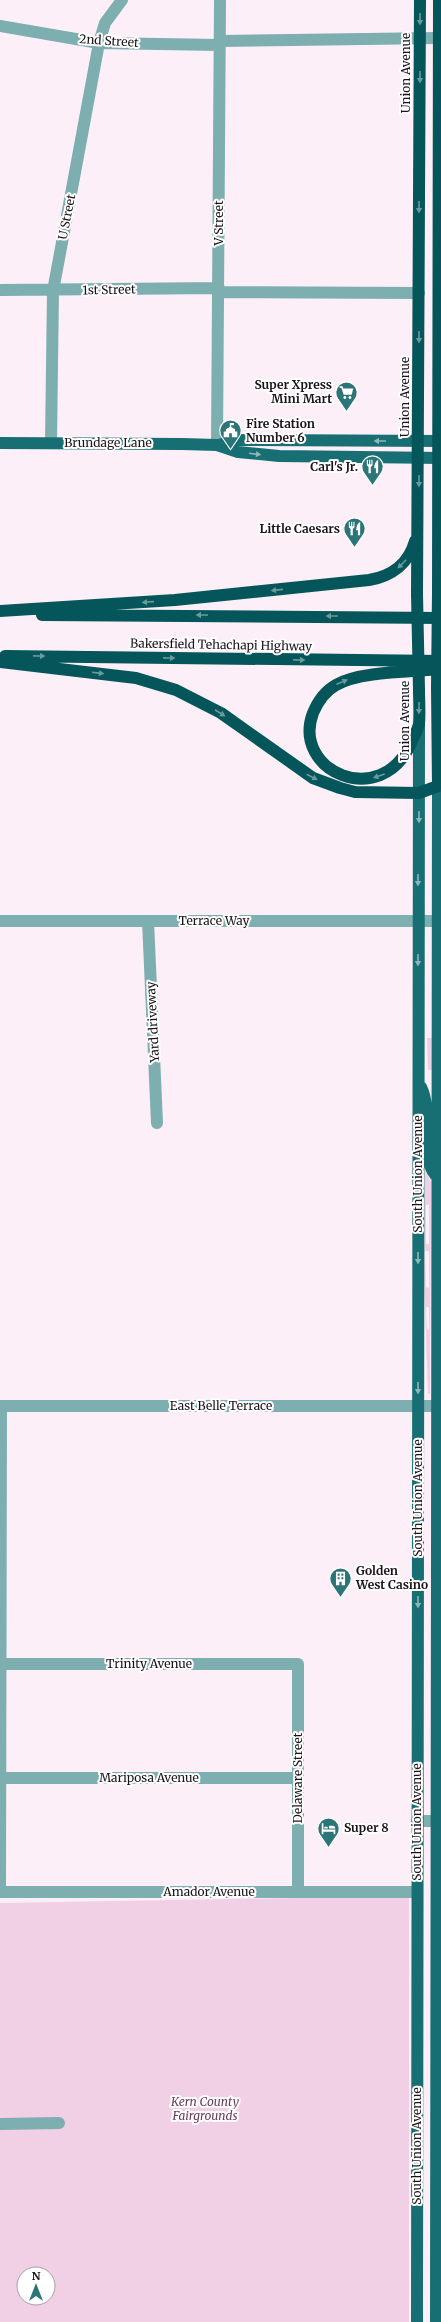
<svg xmlns="http://www.w3.org/2000/svg" width="441" height="2322" viewBox="0 0 441 2322" font-family="Merriweather,serif">
<style>
.green{fill:#f1cfe5;fill-rule:evenodd}
.lines{fill:none;stroke-linecap:round;stroke-linejoin:round}
.minor{stroke:#7daeb0;stroke-width:12}
.major{stroke:#176f74;stroke-width:12}
.highway{stroke:#05565a;stroke-width:12}
.highway-bridge{stroke:#05565a;stroke-width:12}
.oneway{fill:#699a9c}
.oneway2{fill:#8bb7ba}
.labels{text-anchor:middle;stroke-width:4;stroke-linejoin:round;paint-order:stroke}
.street-label{font-size:12px;fill:#1b1319;stroke:#fff}
.poi-label{font-size:12px;font-weight:bold;fill:#1b1319;stroke:#fff;text-anchor:end}
.park-label{font-size:12px;font-style:italic;fill:#6d3b5e;stroke:#fff}
</style>
<rect width="100%" height="100%" fill="#fdeff8"/>
<path class="green" d="M427 1038H432L433 1070H428Z
M425 1158 426 1173 431 1182 430 1394H428L424 1277ZM426 1205H429V1244H426ZM425 1251H429V1288L426 1287ZM426 1307H429V1330L427 1329Z
M409 1896V2322H0V1903ZM24 2274H48V2298H24Z"/>
<g class="lines">
<path class="minor" d="M0 26 99 43 219 45
M219 41 438 38
M0 290 219 288
M219 292 419 293
M51 443 53 291 99 43 105 23 122 0
M217 445 220 0
M0 921H441
M148 921 157 1123
M0 1406H441
M1 1406 0 1892H417
M0 1664H298V1891
M0 1778H298
M417 1821H441
M0 2124 59 2123"/>
<path class="major" d="M0 443 182 444 217 445 238 452 279 456 441 458
M218 445 239 440 441 441
M421 1087C434 1113 419 1165 438 1177
M417 2322 419 725
M436 2322 438 786"/>
<path class="highway" d="M438 592 439 0
M417 594 420 0
M0 611 175 600 369 580C392 576 409 563 415 541
M42 615 441 618
M5 656 441 661
M0 662 136 678 176 690 221 713 313 778 340 788 355 792 419 793 438 786 437 687
M419 690C419 701 420 713 419 724 418 730 413 737 411 743 381 811 291 771 313 713 318 701 325 691 336 685 360 671 412 672 441 669"/>
<path class="highway-bridge" d="M417 594 419 690
M437 687 438 592"/>
</g>
<defs><path id="oneway-solid" d="M-6-.8H1V-3.2L6.5 0L1 3.2V.8H-6Z"/></defs>
<g class="oneway">
<use href="#oneway-solid" transform="translate(420 19) rotate(90)"/>
<use href="#oneway-solid" transform="translate(420 77) rotate(90)"/>
<use href="#oneway-solid" transform="translate(419 207) rotate(90)"/>
<use href="#oneway-solid" transform="translate(419 337) rotate(90)"/>
<use href="#oneway-solid" transform="translate(419 481) rotate(90)"/>
<use href="#oneway-solid" transform="translate(402 564) rotate(135)"/>
<use href="#oneway-solid" transform="translate(277 590) rotate(174)"/>
<use href="#oneway-solid" transform="translate(148 602) rotate(176)"/>
<use href="#oneway-solid" transform="translate(202 615) rotate(-180)"/>
<use href="#oneway-solid" transform="translate(332 616) rotate(180)"/>
<use href="#oneway-solid" transform="translate(39 656) rotate(1)"/>
<use href="#oneway-solid" transform="translate(169 658) rotate(1)"/>
<use href="#oneway-solid" transform="translate(299 660) rotate(1)"/>
<use href="#oneway-solid" transform="translate(98 673) rotate(7)"/>
<use href="#oneway-solid" transform="translate(342 682) rotate(-22)"/>
<use href="#oneway-solid" transform="translate(419 708) rotate(91)"/>
<use href="#oneway-solid" transform="translate(220 713) rotate(33)"/>
<use href="#oneway-solid" transform="translate(379 776) rotate(161)"/>
<use href="#oneway-solid" transform="translate(312 777) rotate(28)"/>
</g>
<g class="oneway2">
<use href="#oneway-solid" transform="translate(380 441) rotate(-180)"/>
<use href="#oneway-solid" transform="translate(255 454) rotate(7)"/>
<use href="#oneway-solid" transform="translate(419 817) rotate(90)"/>
<use href="#oneway-solid" transform="translate(418 880) rotate(90)"/>
<use href="#oneway-solid" transform="translate(418 960) rotate(90)"/>
<use href="#oneway-solid" transform="translate(418 1258) rotate(90)"/>
<use href="#oneway-solid" transform="translate(418 1388) rotate(90)"/>
<use href="#oneway-solid" transform="translate(418 1602) rotate(90)"/>
</g>
<defs>
<symbol id="supermarket-pin" viewBox="-11 -11 22 30"><path d="M0 17L-7.5 6A9.5 9.5 0 1 1 7.5 6Z" fill="#2b7579" stroke="#fff"/><path d="M-6-5.5h2.5l.6 2H6L4.5 2H-2.5L-4.4-4H-6ZM-1.5 3.2a1.3 1.3 0 1 0 .1 0ZM3 3.2a1.3 1.3 0 1 0 .1 0Z" fill="#fff"/></symbol>
<symbol id="civic-pin" viewBox="-11 -11 22 30"><path d="M0 17L-7.5 6A9.5 9.5 0 1 1 7.5 6Z" fill="#2b7579" stroke="#fff"/><path d="M-.6-6.5H3V-4.5H.6V-3L4-1V1h2V6H-6V1h2V-1L-.6-3ZM-1.2 2.5V6h2.4V2.5Z" fill="#fff"/></symbol>
<symbol id="restaurant-pin" viewBox="-11 -11 22 30"><path d="M0 17L-7.5 6A9.5 9.5 0 1 1 7.5 6Z" fill="#2b7579" stroke="#fff"/><path d="M-5-6h1v4h1v-4h1v4h1v-4h1v5L-1.5 .5V6h-2V.5L-5-1ZM5-6V6H3V1.5H1.5Q1.5-4 5-6Z" fill="#fff"/></symbol>
<symbol id="building-pin" viewBox="-11 -11 22 30"><path d="M0 17L-7.5 6A9.5 9.5 0 1 1 7.5 6Z" fill="#2b7579" stroke="#fff"/><path d="M-4-6H4V6H1V3H-1V6H-4ZM-2.5-4.3h1.7v1.8h-1.7ZM.8-4.3h1.7v1.8H.8ZM-2.5-1h1.7V.8h-1.7ZM.8-1h1.7V.8H.8Z" fill="#fff"/></symbol>
<symbol id="hotel-pin" viewBox="-11 -11 22 30"><path d="M0 17L-7.5 6A9.5 9.5 0 1 1 7.5 6Z" fill="#2b7579" stroke="#fff"/><path d="M-6-4.5h1.5V1H6V5H4.5V3h-9V5H-6ZM-4 0a1.8 1.8 0 1 1 3.6 0ZM.5 0V-2.5h3Q6-2.5 6 0Z" fill="#fff"/></symbol>
</defs>
<g fill-rule="evenodd">
<use href="#supermarket-pin" x="334" y="380" width="25" height="34"/>
<use href="#civic-pin" x="218" y="418" width="25" height="34"/>
<use href="#restaurant-pin" x="360" y="454" width="25" height="34"/>
<use href="#restaurant-pin" x="342" y="516" width="25" height="34"/>
<use href="#building-pin" x="328" y="1566" width="25" height="34"/>
<use href="#hotel-pin" x="316" y="1816" width="25" height="34"/>
</g>
<g class="labels">
<g class="street-label">
<text transform="translate(109 41) rotate(4)" y="4">2nd Street</text>
<text transform="translate(406 73) rotate(-90)" y="4">Union Avenue</text>
<text transform="translate(67 217) rotate(-79)" y="4">U Street</text>
<text transform="translate(219 223) rotate(-90)" y="4">V Street</text>
<text transform="translate(109 290) rotate(-1)" y="4">1st Street</text>
<text transform="translate(405 397) rotate(-90)" y="4">Union Avenue</text>
<text x="108" y="447">Brundage Lane</text>
<text transform="translate(221 645) rotate(1)" y="4">Bakersfield Tehachapi Highway</text>
<text transform="translate(405 721) rotate(-90)" y="4">Union Avenue</text>
<text x="214" y="925">Terrace Way</text>
<text transform="translate(153 1022) rotate(-93)" y="4">Yard driveway</text>
<text transform="translate(418 1174) rotate(-90)" y="4">South Union Avenue</text>
<text x="221" y="1410">East Belle Terrace</text>
<text transform="translate(418 1498) rotate(-90)" y="4">South Union Avenue</text>
<text x="149" y="1668">Trinity Avenue</text>
<text x="149" y="1782">Mariposa Avenue</text>
<text transform="translate(298 1778) rotate(-90)" y="4">Delaware Street</text>
<text transform="translate(417 1822) rotate(-90)" y="4">South Union Avenue</text>
<text x="209" y="1896">Amador Avenue</text>
<text transform="translate(417 2146) rotate(-90)" y="4">South Union Avenue</text>
</g>
<g class="poi-label">
<text x="332" y="389">Super Xpress<tspan x="332" dy="14">Mini Mart</tspan></text>
<text x="246" y="428" text-anchor="start">Fire Station<tspan x="246" dy="14">Number 6</tspan></text>
<text x="358" y="471">Carl's Jr.</text>
<text x="340" y="533">Little Caesars</text>
<text x="356" y="1575" text-anchor="start">Golden<tspan x="356" dy="14">West Casino</tspan></text>
<text x="344" y="1832" text-anchor="start">Super 8</text>
</g>
<g class="park-label">
<text x="205" y="2106">Kern County<tspan x="205" dy="14">Fairgrounds</tspan></text>
</g>
</g>
<g transform="translate(36 2286)"><circle r="19" fill="#ffffff" stroke="#a4a1a3"/>
<path d="M0-3L7 15L0 10L-7 15Z" fill="#2b7579"/>
<text y="-6" font-size="11" font-weight="bold" text-anchor="middle" fill="#1b1319">N</text>
</g>
</svg>
